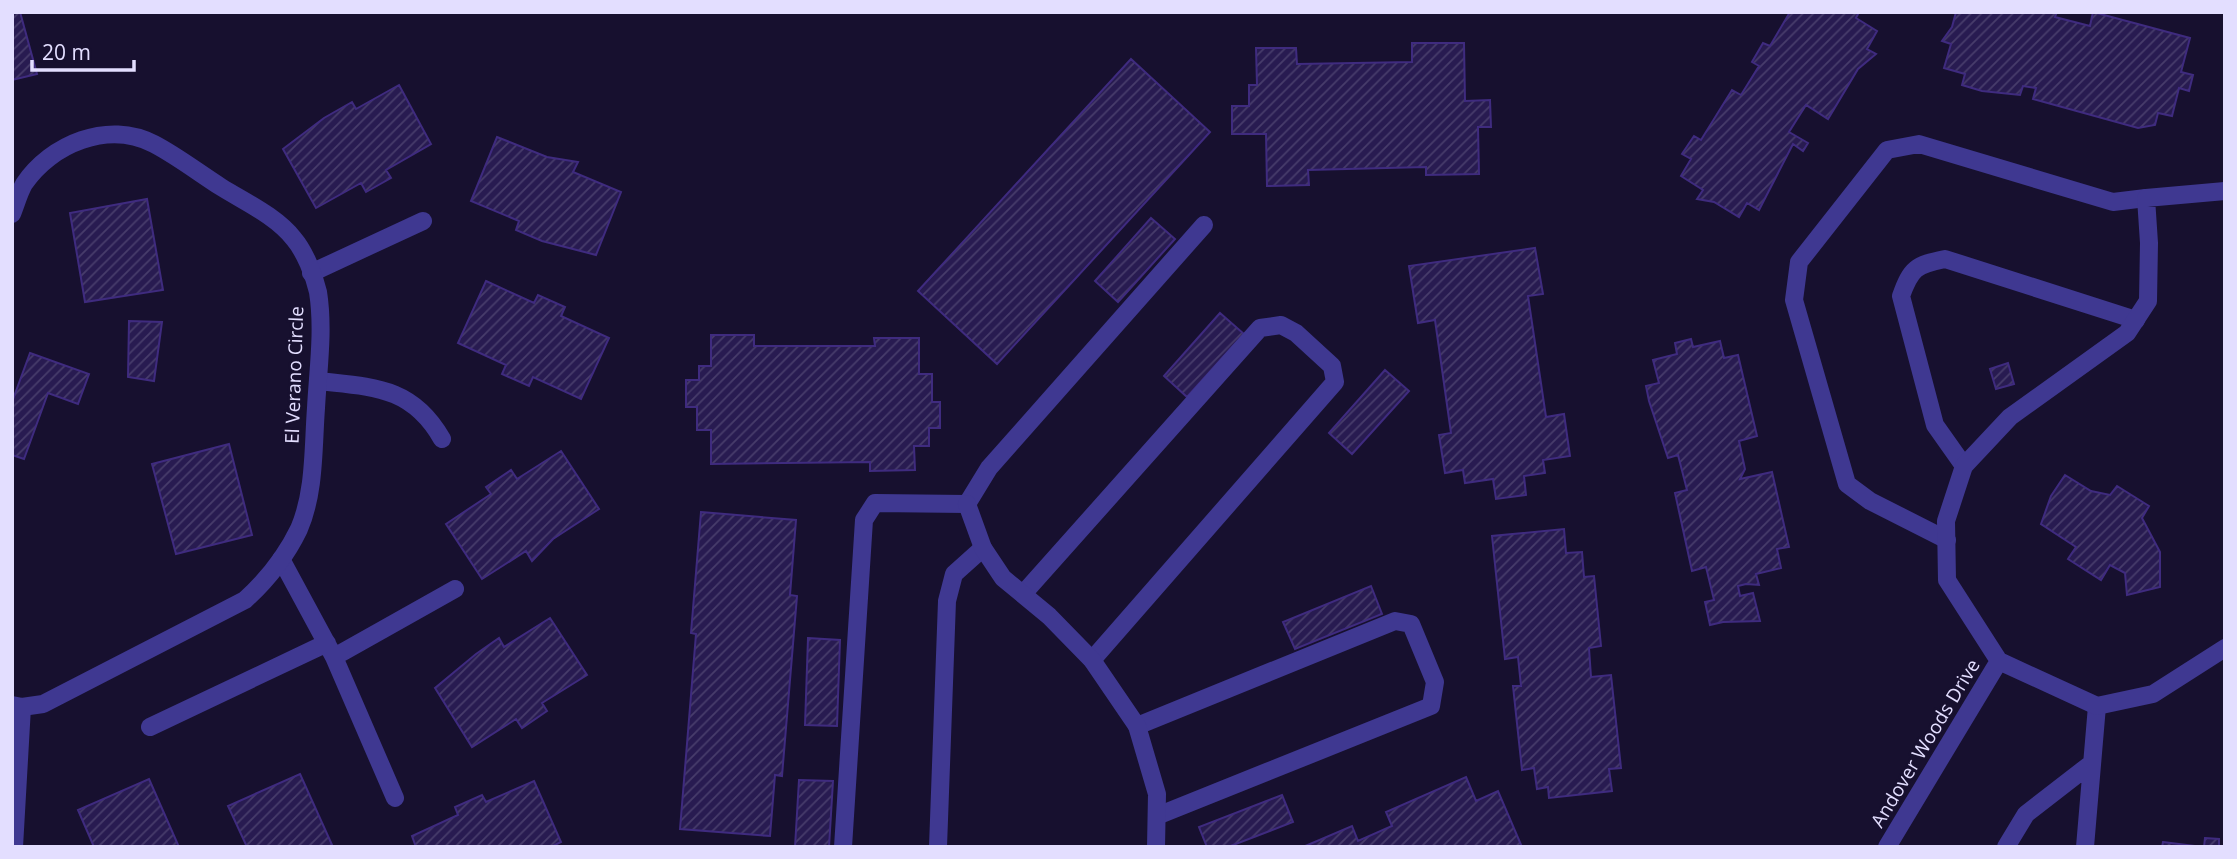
<svg xmlns="http://www.w3.org/2000/svg" width="2237" height="859" viewBox="0 0 2237 859" font-family="'Open Sans',sans-serif">
<style>
.building{fill:url(#building-hatch);stroke:#3f2b7f;stroke-width:2}
.lines{fill:none;stroke-linecap:round;stroke-linejoin:round}
.service{stroke:#3f3891;stroke-width:18}
.minor{stroke:#3f3891;stroke-width:18}
.labels{text-anchor:middle;stroke-width:5;stroke-linejoin:round;paint-order:stroke}
.street-label{font-size:19px;fill:#e3deff;stroke:#17102f}
</style>
<defs>
<pattern id="building-hatch" width="6" height="6" patternUnits="userSpaceOnUse" patternTransform="scale(1.75)"><rect width="6" height="6" fill="#281b51"/><path d="M-1 1l2-2M0 6l6-6M5 7l2-2" fill="none" stroke="#473c6b"/></pattern>
</defs>
<rect width="100%" height="100%" fill="#17102f"/>
<path class="building" d="M12 12H20L37 74 12 80Z
M1790 12H1859L1856 18 1877 31 1867 49 1876 54 1858 69 1828 119 1806 105 1789 132 1808 143 1803 151 1793 144 1759 210 1747 203 1739 217 1714 202 1697 199 1703 190 1681 176 1691 159 1682 154 1694 136 1701 140 1732 90 1741 95 1759 66 1752 62 1763 43 1770 46Z
M1956 12H2057L2055 17 2090 26 2093 12 2190 38 2181 72 2193 75 2189 91 2179 88 2172 116 2158 113 2155 125 2138 128 2033 99 2036 88 2023 86 2020 95 1982 91 1962 85 1965 74 1944 68 1951 44 1942 41 1952 27Z
M1412 43H1464L1465 101 1490 100 1491 127H1478L1479 174 1426 175V167L1308 170 1309 185 1267 186 1266 134H1232V106H1249V85H1257L1256 48H1296L1297 64 1412 62Z
M1131 59 1210 132 997 364 918 291Z
M399 85 431 144 386 170 391 178 366 192 361 183 316 208 283 149 324 118 352 102 356 109Z
M497 137 547 157 578 162 573 172 621 192 596 255 542 241 516 230 519 221 471 201Z
M147 199 163 290 85 302 70 213Z
M1151 218 1175 239 1118 302 1095 281Z
M1535 248 1543 294 1528 296 1546 417 1564 414 1570 456 1543 460 1545 473 1524 476 1526 495 1496 499 1493 479 1465 483 1463 470 1445 473 1439 435 1451 433 1435 320 1418 323 1409 266Z
M486 281 534 303 538 295 565 307 561 316 609 338 581 399 533 377 529 386 502 374 506 365 458 343Z
M1220 313 1244 334 1187 397 1164 376Z
M129 321 162 322 154 381 128 377Z
M711 335H754V346H875L874 338H919V374H932V402H940V428H929V446H914L915 470 870 471V462L711 464V430H697V407H686V380H699V366H711Z
M1691 339 1693 347 1720 341 1724 358 1738 355 1757 436 1739 441 1745 469 1740 479 1772 472 1789 547 1777 549 1781 568 1756 574 1759 585 1746 584 1738 586 1740 596 1753 593 1760 621 1723 622 1710 625 1705 602 1714 600 1706 567 1692 571 1675 493 1687 490 1678 455 1668 458 1649 401 1646 386 1659 383 1653 360 1677 354 1675 343Z
M30 353 89 374 78 404 48 393 24 459 12 455V402Z
M2008 363 2014 384 1996 389 1990 369Z
M1385 370 1409 391 1352 454 1329 433Z
M229 444 252 535 176 554 152 464Z
M561 451 599 509 553 539 532 561 526 551 482 579 446 524 491 494 486 487 511 470 517 479Z
M2065 475 2091 491 2110 495 2117 486 2149 506 2142 518 2160 552V587L2127 595 2125 573 2110 565 2101 580 2068 559 2076 547 2041 524 2051 496Z
M701 512 796 520 790 595 797 596 782 776 775 775 770 836 680 829 696 634 691 633Z
M1564 529 1566 553 1582 552 1584 577 1594 576 1601 646 1589 648 1591 677 1611 675 1621 768 1609 769 1612 791 1549 798 1548 787 1537 789 1534 768 1522 770 1513 686H1521L1518 657 1505 659 1492 536Z
M1371 586 1382 614 1295 649 1283 622Z
M550 618 587 675 542 703 547 711 522 728 516 719 472 747 435 688 476 654 499 638 504 647Z
M808 638 840 640 837 726 805 725Z
M300 774 333 847H247L228 806Z
M1466 777 1476 801 1498 791 1522 847H1303L1352 826 1358 841 1392 826 1386 812Z
M149 779 179 847H94L78 810Z
M799 780 833 781 829 847H795Z
M534 781 561 842 551 847H416L412 836 458 815 455 807 482 795 486 802Z
M1282 795 1293 822 1228 847H1207L1199 827Z
M2205 838 2219 839V847H2204Z
M2163 842 2203 847H2162Z"/>
<g class="lines">
<path class="service" d="M311 273 423 221
M318 381C372 387 412 386 442 439
M1964 466 1935 425 1901 296C1911 268 1916 265 1945 259L2136 320
M1947 540 1870 501 1847 484 1794 300 1799 262 1887 150 1919 144 2113 202 2146 198
M281 559 334 657 455 589
M1023 594 1260 328 1281 325 1296 333 1332 366 1335 382 1092 660
M334 657 395 798
M1137 726 1395 621 1411 624 1435 682 1431 706 1157 816
M150 727 327 643
M843 847 864 520 875 503 967 504 989 468 1204 225
M938 847 947 601 954 574 983 548
M2006 847 2026 814 2092 763
M2085 847 2097 706"/>
<path class="minor" d="M2225 191 2146 198 2149 243 2148 301 2127 333 2010 417 1964 466 1946 521 1947 580 1999 661 2097 706 2153 694 2225 648
M12 214C16 204 19 193 24 184 51 144 108 120 154 144 177 156 199 173 221 187 245 202 276 216 294 239 305 252 314 275 318 292 324 330 318 370 316 408 313 448 315 492 299 529 286 556 267 580 245 600L43 704 22 707 12 705
M967 504 983 548 1003 578 1049 616 1092 660 1137 726 1157 794 1156 847
M14 847 22 707
M1887 847 1999 661"/>
</g>
<g class="labels">
<g class="street-label">
<text transform="translate(294 375) rotate(-88)" y="7">El Verano Circle</text>
<text transform="translate(1925 743) rotate(-59)" y="7">Andover Woods Drive</text>
</g>
</g>
<rect width="2237" height="859" fill="none" stroke="#e3deff" stroke-width="28"/>
<path d="M32 60v10h102v-10" fill="none" stroke="#e3deff" stroke-width="3.5"/>
<text x="42" y="60" font-size="21" fill="#e3deff" stroke="#17102f" stroke-width="5" paint-order="stroke">20 m</text>
</svg>
